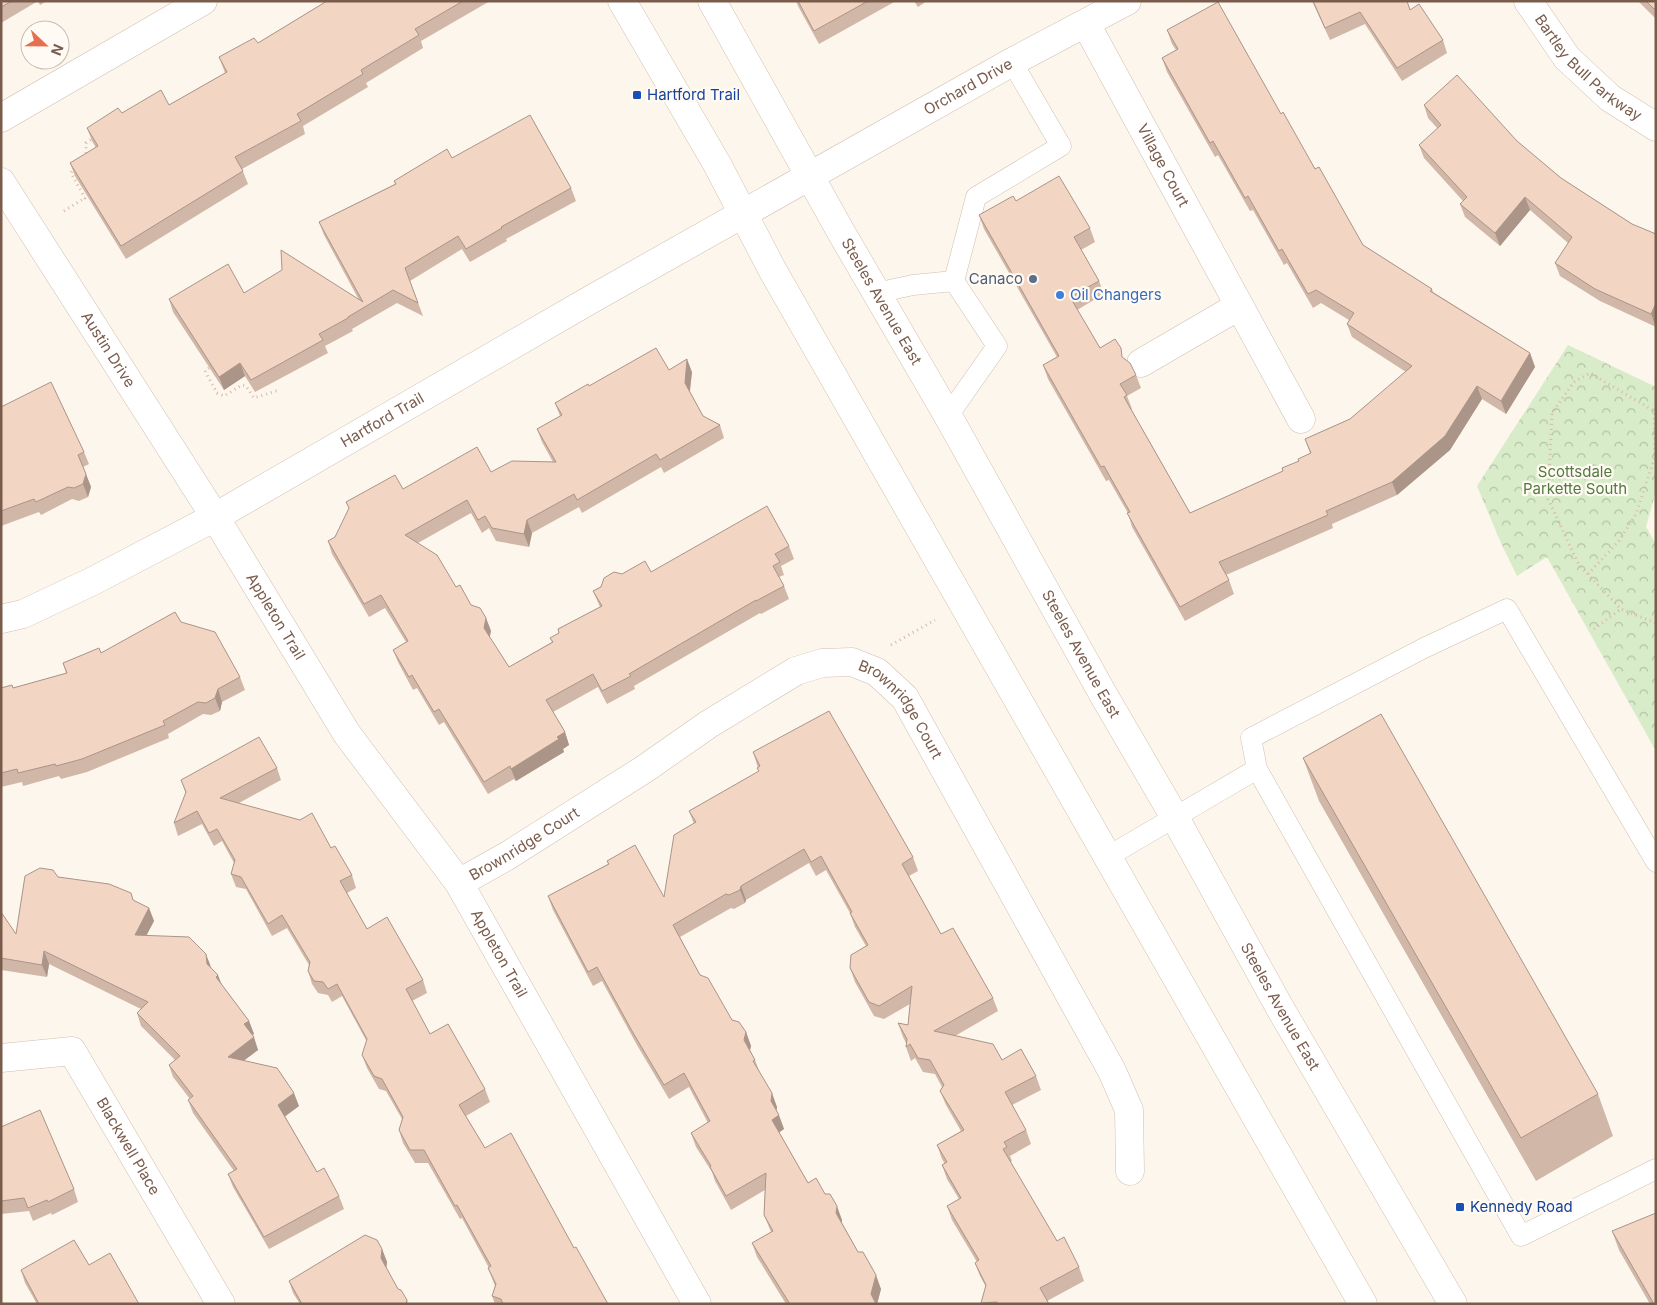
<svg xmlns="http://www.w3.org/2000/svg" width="1657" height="1305" viewBox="0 0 1657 1305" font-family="Inter,sans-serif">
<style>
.park{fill:url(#park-crowns)}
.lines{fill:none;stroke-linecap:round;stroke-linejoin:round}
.service-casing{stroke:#d1beb0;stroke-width:21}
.minor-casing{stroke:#d1beb0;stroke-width:29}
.tertiary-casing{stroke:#d1beb0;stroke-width:29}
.secondary-casing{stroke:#d6c0b0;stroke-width:29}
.path{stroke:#d9b8a5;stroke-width:3;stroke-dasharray:1 4;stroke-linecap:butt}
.service{stroke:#fff;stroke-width:20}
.minor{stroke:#fff;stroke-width:28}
.tertiary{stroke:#fff;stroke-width:28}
.secondary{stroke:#fff;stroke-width:28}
.wall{fill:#d1b7a8}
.shaded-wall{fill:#aa9588}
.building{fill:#f3d5c3;stroke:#aa9588}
.transit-dot{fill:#1a4fb4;stroke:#fffaf3;stroke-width:2}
.service-dot{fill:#5c6f8a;stroke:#fffaf3;stroke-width:2}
.shop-dot{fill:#3f7fe0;stroke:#fffaf3;stroke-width:2}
.labels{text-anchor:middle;stroke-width:4.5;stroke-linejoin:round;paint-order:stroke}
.street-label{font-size:15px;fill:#7a5c4d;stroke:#fffaf3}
.transit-label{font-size:15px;fill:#164399;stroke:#fffaf3;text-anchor:start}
.service-label{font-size:15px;fill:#4e5e75;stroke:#fffaf3;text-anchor:end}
.shop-label{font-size:15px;fill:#366cbe;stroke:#fffaf3;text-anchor:start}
.park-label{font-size:15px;fill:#537a41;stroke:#fffaf3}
</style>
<defs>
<pattern id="park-crowns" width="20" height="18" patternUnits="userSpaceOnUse" patternTransform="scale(1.25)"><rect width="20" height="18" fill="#d8ecc9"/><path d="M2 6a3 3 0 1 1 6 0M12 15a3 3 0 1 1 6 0" fill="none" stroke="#b4c2a5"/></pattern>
</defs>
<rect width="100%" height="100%" fill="#fdf6ec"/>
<path class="park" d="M1568 345 1656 387V491L1646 527 1656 544V751L1547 557 1517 576 1501 543 1477 486Z"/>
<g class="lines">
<defs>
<path id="service" d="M876 293 913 285 954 281
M948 416 997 346 954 281 976 197 1061 146 1012 62
M1107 857 1257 769
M1656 862 1507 609 1424 648 1251 738 1257 769 1521 1236 1656 1169"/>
<g id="minor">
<path id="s1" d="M1086 24 1301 419"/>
<path d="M1 118 203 1"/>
<path id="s2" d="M1 182 215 517 347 734 459 883 697 1304"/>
<path d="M1141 363 1239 306"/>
<path id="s3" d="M1 619 23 614 93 581 215 517 590 300 1012 62 1127 1"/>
<path id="s4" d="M459 883 507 856 643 770 709 724 796 671 822 663 852 662 877 672 905 698 1112 1071 1129 1110 1130 1171"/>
<path id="s5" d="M1 1058 72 1051 221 1304"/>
</g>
<g id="tertiary">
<path id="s6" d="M1528 1 1567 58 1610 98 1656 127"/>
</g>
<g id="secondary">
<path d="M622 1 717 164 773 271 1363 1304"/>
<path id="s7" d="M712 1 841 232 948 416 1103 694 1174 816 1280 1008 1453 1304"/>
</g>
</defs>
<use href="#service" class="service-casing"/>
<use href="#minor" class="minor-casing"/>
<use href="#tertiary" class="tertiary-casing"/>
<use href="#secondary" class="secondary-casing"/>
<path class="path" d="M83 157 86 154V143L93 138
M74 167 71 173 85 198 91 195
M64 211 85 198
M213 365 205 371 217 393 224 396 242 385 246 386 254 398 279 390
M1588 574 1619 541 1636 514 1655 457 1654 411 1590 373 1574 382 1552 413 1548 499 1579 565 1621 609 1656 623
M1594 629 1621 609
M891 645 935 620"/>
<use href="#service" class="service"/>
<use href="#minor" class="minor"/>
<use href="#tertiary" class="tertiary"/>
<use href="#secondary" class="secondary"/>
</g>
<path class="wall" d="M1 1H47L40 5 38 1 1 23Z
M327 1H490L421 41 423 48 366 83 368 87 303 126 305 134 242 169 248 184 126 259 75 176 70 163 96 148 92 141 87 128 122 113 169 105 225 73 219 57 258 43Z
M796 1H896L819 44 798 6Z
M914 1H927L918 7Z
M1312 1H1407L1410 10 1443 40 1447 53 1402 81 1365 24 1330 40Z
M1638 1H1656V19Z
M1167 30 1281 114 1363 245 1432 289 1433 292 1530 353 1535 367 1506 414 1482 399 1450 450 1397 495 1332 524 1333 528 1226 575 1229 580 1234 594 1185 621 1132 527 1128 513 1109 480 1106 481 1048 379 1043 365 1057 357 984 229 979 215 1016 201 1090 228 1095 242 1081 250 1099 281 1104 294 1077 310 1100 348 1125 359 1136 375 1141 388 1127 396 1132 409H1131L1190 513 1283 471 1310 453 1305 439 1350 419 1406 372 1352 337 1347 324 1349 320 1321 303 1313 308 1287 263 1284 265 1253 210 1250 211 1218 155 1215 157 1167 72 1162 58 1176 50 1172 44Z
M1424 105 1517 141 1561 178 1632 224 1656 327 1600 301 1560 276 1555 263 1568 243 1530 210 1500 246 1465 217 1460 204 1463 201 1424 158 1419 145 1438 129 1428 118Z
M452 158 571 188 576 201 506 239 507 241 470 262 462 249 410 281 423 316 397 303 352 329 353 331 325 346 328 353 255 392 245 376 224 390 173 312 169 299 244 293 359 300 324 235 319 222 395 184 394 181Z
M669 370 692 372 690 392 703 416 720 425 724 438 664 473 661 467 582 513 579 507 532 533 529 547 496 541 489 528 482 533 471 513 418 543 456 587 471 605 486 618 491 631 489 637 509 667 552 642 550 638 559 633 558 629 600 607 593 591 622 574 651 572 789 546 794 559 781 566 784 575 779 577 784 586 789 599 761 614 760 613 634 686 635 689 607 704 598 687 553 712 565 732 569 745 563 749 564 752 516 781 514 779 488 794 444 722 439 725 417 688 413 690 398 662 393 650 406 642 385 608 369 617 332 554 328 541 335 537 349 509 346 502 403 489 491 472 553 462 542 442 537 429 560 416 555 403 589 386Z
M1 407 84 452 89 464 83 467 91 487 88 497 79 501 72 499 41 515 39 512 1 526Z
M181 622 240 677 245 690 222 702 220 711 211 715 203 714 168 734 169 738 87 772 61 779 59 776 23 786 22 782 1 787V688H13L66 673 63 663 101 653Z
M753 752 913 857 918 871 909 876 941 934 993 998 998 1011 955 1036 1002 1060 1036 1076 1041 1090 1012 1105 1026 1130 1031 1144 1010 1156 1012 1161 1010 1162 1057 1241 1079 1267 1084 1281 1047 1301 1049 1304H981L986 1287 980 1276 975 1263 977 1262 952 1220 947 1206 959 1199 947 1179 942 1165 945 1164 942 1159 937 1145 961 1131 946 1105 940 1091 942 1087 935 1074 923 1072 915 1058 911 1061 906 1047V1043L903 1037 898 1023 908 1025 910 1004 884 1019 874 1016 855 982 850 968 866 946 855 927 850 913 826 870 816 876 809 863 746 900 745 903 734 909 731 908 680 937 700 975 732 1020 746 1032 751 1046 750 1050 755 1060 760 1073 777 1107 776 1110 784 1129 779 1132 808 1183 825 1194 842 1220V1223L858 1252 881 1289 877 1304H786L757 1257 752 1243 771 1232 764 1215 765 1190 731 1210 715 1181 712 1172 696 1147 691 1133 708 1123 689 1087 669 1099 637 1045 602 981 593 986 553 910 548 896 608 864 607 861 664 897 694 824 689 811 759 772 757 768H758Z
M1303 758 1598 1094 1613 1136 1536 1181 1319 801Z
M277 768 281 780 239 803 331 848 352 875 356 888 347 893 367 929 423 980 427 993 412 1001 430 1034 485 1089 490 1102 466 1116 485 1148 574 1248 608 1304H495L492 1296 495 1286 488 1268H489L462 1218 460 1219 428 1163H415L403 1143 399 1130 402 1119 386 1091 379 1089 367 1068 362 1055 367 1042 342 996 332 1002 328 995 318 993 312 984 308 971 309 965 287 928 272 936 246 889 236 887 231 874 234 863 222 841 214 846 202 824 178 836 174 823 186 794 181 780Z
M58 877 134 901 149 908 154 921 146 935 211 967 222 985 249 1021 254 1034 252 1035 258 1050 244 1060 299 1106 285 1116 317 1172 339 1196 344 1209 269 1249 233 1187 228 1174 234 1171 193 1113 188 1100 190 1099 173 1077 169 1065 175 1060 141 1026 137 1013 141 1009 49 964 47 977 1 970V912L16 934Z
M1 1127 74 1189 78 1202 52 1215 51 1213 33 1221 29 1211 1 1214Z
M1612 1231 1656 1304H1650L1619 1250Z
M382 1249 387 1262 386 1268 398 1289 407 1300 408 1304H300L293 1293 289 1281Z
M89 1265 139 1304H37L25 1283 21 1270Z"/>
<path class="shaded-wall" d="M1525 197 1530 210 1500 246 1495 233Z
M1656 303V327L1651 314Z
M1530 353 1535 367 1506 414 1501 401Z
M687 359 692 372 689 396 685 383Z
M240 363 245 376 224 390 219 377Z
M1477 386 1482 399 1450 450 1397 495 1392 482Z
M86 474 91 487 88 497 83 484Z
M527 520 532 533 529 547 524 534Z
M486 618 491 631 489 641 484 628Z
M218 689 222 702 220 711 215 698Z
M565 732 569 745 563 749 564 752 516 781 511 769Z
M741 886 746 900 745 903 740 890Z
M149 908 154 921 140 948 135 935Z
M44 951 49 964 47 977 42 965Z
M206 954 211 967 207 964Z
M218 975 223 988 216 977Z
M249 1021 254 1034 249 1037 244 1024Z
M746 1032 751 1046 749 1054 744 1040Z
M254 1037 258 1050 233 1069 228 1057Z
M294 1093 299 1106 283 1118 278 1105Z
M772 1093 777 1107 776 1115 771 1101Z
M779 1115 784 1129 777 1134 772 1120Z
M837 1206 842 1220 841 1227 836 1213Z
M382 1249 387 1262 386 1271 381 1258Z
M876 1275 881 1289 877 1304 871 1294Z"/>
<path class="building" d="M1 1H12L1 7Z
M327 1H463L415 29 419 35 361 70 363 74 297 114 301 121 235 157 243 171 121 246 70 163 98 146 87 128 118 108 122 113 161 90 169 105 227 72 219 57 254 38 258 43Z
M798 1H868L814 31Z
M1313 1H1407L1410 10 1419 4 1443 40 1397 68 1360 12 1325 28Z
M1646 1H1656V10L1653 8Z
M1218 2 1281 114 1283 112 1315 169 1319 167 1363 245 1432 289 1430 291 1530 353 1501 401 1477 386 1445 436 1392 482 1326 511 1328 515 1219 562 1229 580 1180 607 1127 513 1130 512 1104 466 1101 467 1043 365 1059 356 979 215 1013 196 1016 201 1059 176 1090 228 1074 237 1099 281 1070 297 1100 348 1115 339 1121 348 1122 357 1130 363 1136 375 1120 384 1127 395 1124 397 1190 513 1283 471 1282 468 1299 461 1298 459 1311 453 1305 439 1350 419 1412 366 1347 324 1354 313 1316 290 1308 294 1282 249 1279 251 1248 196 1245 198 1213 141 1210 143 1162 58 1178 49 1167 30Z
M1457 75 1517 141 1561 178 1632 224 1656 234V303L1651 314 1595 289 1555 263 1572 237 1525 197 1495 233 1460 204 1467 197 1419 145 1441 125 1424 105Z
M530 115 571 188 501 227 502 228 466 249 458 236 405 268 418 303 393 290 348 317V318L319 334 323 340 251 380 240 363 219 377 169 299 228 264 244 293 282 270 281 250 363 302 319 222 396 184 394 181 447 149 452 158Z
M656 348 669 370 687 359 685 383 703 416 720 425 660 460 656 454 577 500 574 494 527 520 524 534 492 528 485 516 478 520 467 500 405 535 437 555 456 587 460 585 471 605 480 608 486 618 484 628 509 667 553 642 550 638 559 633 558 629 602 606 593 591 601 587 604 578 614 572 622 574 645 561 651 572 767 506 789 546 775 554 780 562 773 566 784 586 756 601V600L629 674 631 676 602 691 593 674 546 700 565 732 557 737 559 739 511 769 510 766 484 782 439 709 434 712 412 675 409 677 393 650 408 641 381 595 364 604 328 541 335 537 349 508 346 502 395 475 403 489 477 447 491 472 512 461 556 462 537 429 562 415 555 403 588 384 589 386Z
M51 382 84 452 78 455 86 474 83 484 74 488 68 487 36 502 34 499 1 511V407Z
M175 612 181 622 215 632 240 677 218 689 215 698 206 703 198 702 163 721 165 725 82 759 56 766 55 764 18 773 17 769 1 773V688L12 685 13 688 67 673 63 663 99 648 101 653Z
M829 711 913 857 902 864 941 934 953 928 993 998 934 1031 993 1044 1002 1060 1021 1049 1036 1076 1005 1092 1026 1130 1004 1142 1007 1147 1003 1149 1057 1241 1064 1237 1079 1267 1040 1288 1049 1304H998L997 1302 981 1303 986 1285 975 1263 979 1260 947 1206 961 1198 942 1165 947 1162 937 1145 964 1130 940 1091 944 1085 930 1060 918 1058 910 1044 906 1047 907 1039 898 1023 908 1025 912 986 879 1006 869 1002 850 968 851 955 868 945 850 913 852 912 821 856 811 862 804 849 741 886 740 890 729 895 726 894 673 925 700 975 708 978 732 1020 739 1022 746 1032 744 1040 755 1060 753 1061 772 1093 771 1101 779 1115 772 1120 808 1183 816 1178 825 1194H830L837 1206 836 1213 858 1252H863L876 1275 871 1294 876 1304H790L752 1243 773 1231 764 1215 766 1173 726 1196 710 1167 711 1166 691 1133 710 1121 684 1073 664 1085 632 1031 597 967 588 972 548 896 609 864 607 861 635 845 664 897 674 835 696 822 689 811 759 771 757 768 760 766 753 752Z
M1381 714 1598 1094 1521 1138 1303 758Z
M259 737 277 768 220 798 300 820 312 813 331 848 335 846 352 875 340 881 367 929 387 917 423 980 406 989 430 1034 448 1024 485 1089 459 1105 485 1148 511 1133 574 1248 576 1247 608 1304H503L501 1299 492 1296 496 1284 488 1268 491 1266 457 1205 455 1206 424 1150H410L399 1130 403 1117 382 1079 374 1076 362 1055 367 1039 337 984 328 989 323 982 314 981 308 971 310 962 282 915 268 924 241 877 231 874 235 860 217 829 209 833 197 811 174 823 186 792 181 780Z
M40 868 53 870 58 877 109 884 131 893 133 900 149 908 135 935 189 937 206 954 207 964 218 975 216 977 249 1021 244 1024 254 1037 228 1057 277 1068 294 1093 278 1105 317 1172 324 1168 339 1196 264 1237 228 1174 237 1169 188 1100 193 1096 169 1065 180 1056 137 1013 148 1002 44 951 42 965 1 958V912L16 934 25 876Z
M40 1110 74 1189 48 1202 47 1200 28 1208 24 1198 1 1201V1127Z
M1656 1213V1304H1654L1612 1231Z
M365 1235 377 1240 382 1249 381 1258 398 1289 401 1290 407 1300 406 1304H302L289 1281Z
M74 1240 89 1265 110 1253 139 1304H39L21 1270Z"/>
<g class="transit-dot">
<rect x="632" y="90" width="10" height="10" rx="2.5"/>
<rect x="1455" y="1202" width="10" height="10" rx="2.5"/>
</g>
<circle class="service-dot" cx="1033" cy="279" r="5"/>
<circle class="shop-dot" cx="1060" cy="295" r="5"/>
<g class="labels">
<g class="street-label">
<text dy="5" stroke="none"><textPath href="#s6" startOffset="91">Bartley Bull Parkway</textPath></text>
<text dy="5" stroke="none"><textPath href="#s3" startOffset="1105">Orchard Drive</textPath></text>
<text dy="5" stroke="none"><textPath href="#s1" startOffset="161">Village Court</textPath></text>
<text dy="5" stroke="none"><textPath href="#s7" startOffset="345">Steeles Avenue East</textPath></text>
<text dy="5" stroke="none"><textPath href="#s2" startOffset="199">Austin Drive</textPath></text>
<text dy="5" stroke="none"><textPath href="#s3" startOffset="431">Hartford Trail</textPath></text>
<text dy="5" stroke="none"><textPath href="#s2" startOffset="514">Appleton Trail</textPath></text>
<text dy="5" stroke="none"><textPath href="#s7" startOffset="750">Steeles Avenue East</textPath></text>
<text dy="5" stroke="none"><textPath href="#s4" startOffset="526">Brownridge Court</textPath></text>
<text dy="5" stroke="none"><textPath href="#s4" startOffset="76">Brownridge Court</textPath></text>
<text dy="5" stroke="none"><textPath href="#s2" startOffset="919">Appleton Trail</textPath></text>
<text dy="5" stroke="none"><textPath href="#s7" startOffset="1155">Steeles Avenue East</textPath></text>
<text dy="5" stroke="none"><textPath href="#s5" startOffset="182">Blackwell Place</textPath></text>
</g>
<g class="transit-label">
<text x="647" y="100">Hartford Trail</text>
<text x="1470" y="1212">Kennedy Road</text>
</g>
<g class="service-label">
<text x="1023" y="284">Canaco</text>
</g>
<g class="shop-label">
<text x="1070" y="300">Oil Changers</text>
</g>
<g class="park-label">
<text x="1575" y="477">Scottsdale<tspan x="1575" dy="17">Parkette South</tspan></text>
</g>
</g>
<rect width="1657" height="1305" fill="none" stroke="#7a5c4d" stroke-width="5"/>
<g transform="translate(45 45) rotate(112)"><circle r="24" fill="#fffaf3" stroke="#cabbb1"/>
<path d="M0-4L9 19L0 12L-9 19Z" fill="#e76f51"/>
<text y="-8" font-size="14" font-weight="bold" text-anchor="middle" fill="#7a5c4d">N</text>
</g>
</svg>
